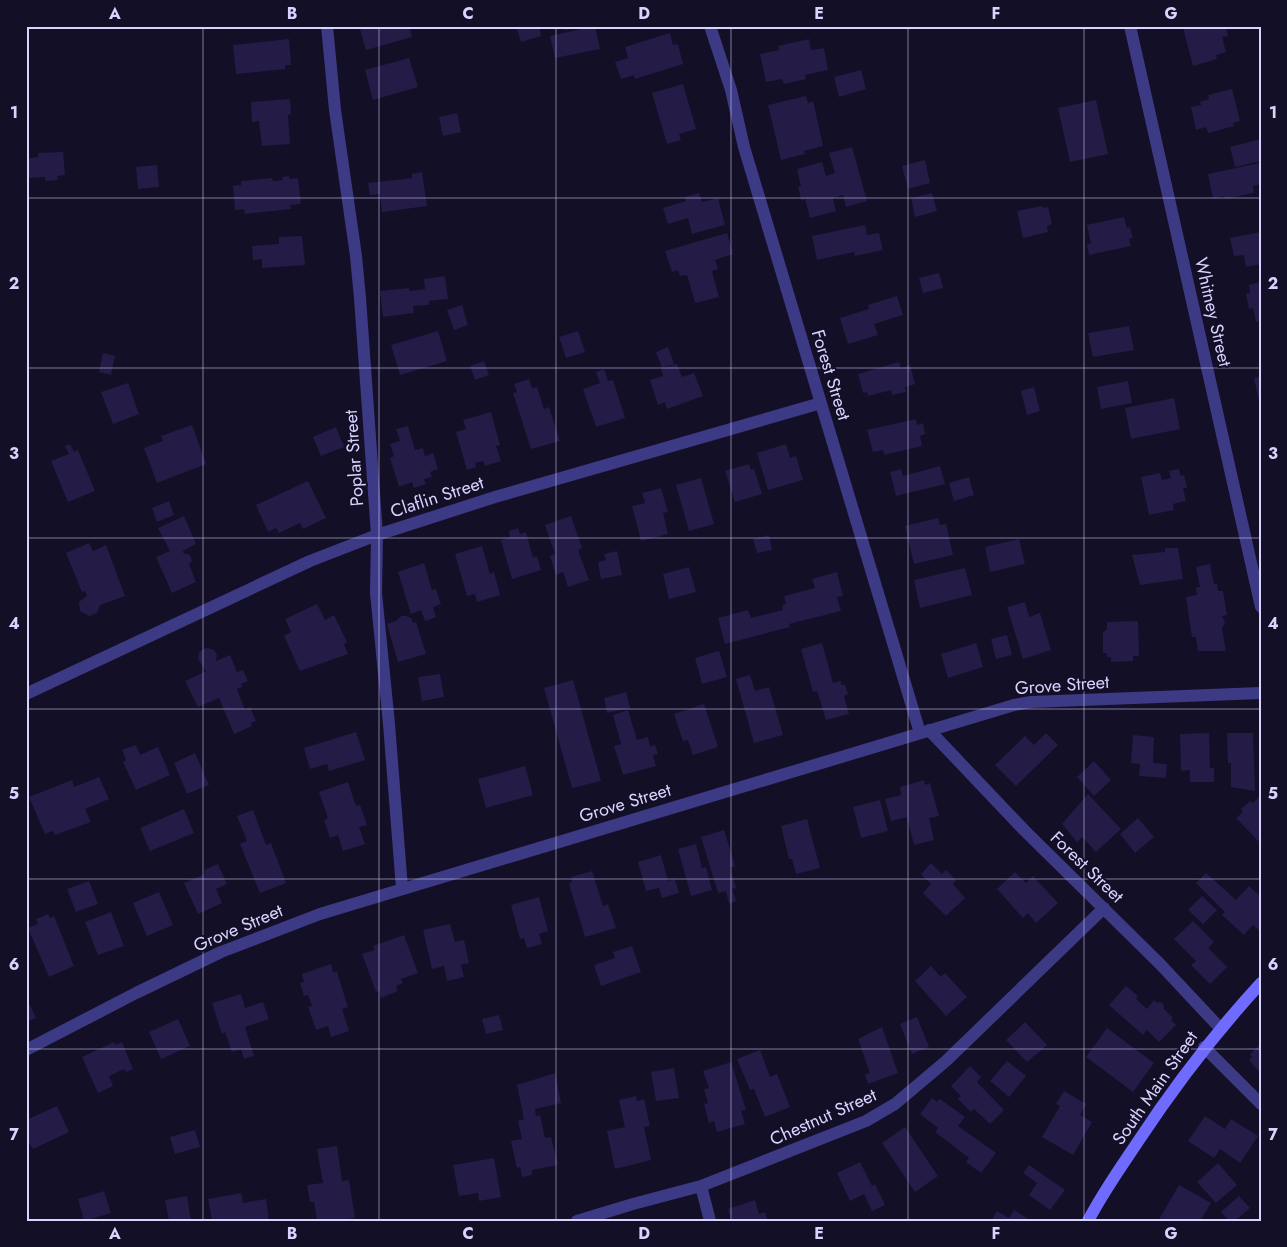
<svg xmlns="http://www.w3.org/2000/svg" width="1287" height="1247" viewBox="0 0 1287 1247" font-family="Jost,sans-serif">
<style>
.building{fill:#241b47}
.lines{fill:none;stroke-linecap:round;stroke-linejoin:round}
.minor{stroke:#3d3a85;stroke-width:12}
.secondary{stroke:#6f6bff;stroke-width:12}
.grid{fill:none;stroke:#d9d4ff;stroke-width:1;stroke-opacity:0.55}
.labels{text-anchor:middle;stroke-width:4;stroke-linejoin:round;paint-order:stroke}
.street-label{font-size:18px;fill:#d9d4ff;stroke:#130f26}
.neatline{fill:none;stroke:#d9d4ff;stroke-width:2}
.grid-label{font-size:16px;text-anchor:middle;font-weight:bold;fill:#d9d4ff}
</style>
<rect width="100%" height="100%" fill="#130f26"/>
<path class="building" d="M359 26H409L412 37 366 50Z
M516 26H539L541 36 521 42Z
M564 26H580V27L565 30Z
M595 26 600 49 555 58 550 36Z
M1179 26H1226L1228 36 1222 37 1226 52 1216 55 1217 59 1193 66 1183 28 1179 29Z
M670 33 673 45 678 44 683 64 635 79 634 75 621 79 615 62 628 58 625 47Z
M289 39 291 65H285V69L236 74 233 45Z
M809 39 811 50 824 48 828 70 805 75 806 79 784 84 782 79 766 82 760 54 779 50 778 46Z
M409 58 418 87 373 100 365 70Z
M861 70 866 89 839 97 834 77Z
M683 84 696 129 679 134 681 140 667 144 652 93Z
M1232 89 1240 121 1233 123 1234 126 1208 133 1206 127 1196 130 1191 107 1201 105 1200 102 1209 99 1208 95Z
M806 96 808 103 813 101 823 146 804 151 805 154 781 160 768 105Z
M290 99 291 114 288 115 290 144 262 146 259 121 252 122 251 102Z
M1096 100 1108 154 1070 162 1058 108Z
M457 113 461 132 443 136 439 117Z
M1261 139V161L1235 167 1230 147Z
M852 147 867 201 846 207 843 195 833 198 836 211 810 218 805 199 801 200 798 186H801L797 169 822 162 826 176 835 173 829 153Z
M63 152 65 175 57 176 58 180 45 181V177L29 178 26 186V159L38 157V153Z
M925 160 930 183 908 189 902 166Z
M1259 163 1261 184 1253 186 1254 193 1225 199 1224 196 1213 199 1208 174Z
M157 165 159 187 138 189 136 167Z
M422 172 427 206 382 212 380 194 370 195 368 183 412 178V174Z
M289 176V179L298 178 301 204 290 205 291 209 245 214 244 209 235 210 233 186 241 185V181L272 178 273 181 283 180 282 177Z
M699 193 702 202 718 198 725 225 692 234 688 218 668 224 663 208 686 201 685 197Z
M932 193 937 211 915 217 911 198Z
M1042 206 1043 208 1048 207 1052 224 1047 226 1048 232 1023 238 1017 211Z
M1124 217 1127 228 1130 227 1133 238 1129 239 1131 246 1089 255 1087 244 1091 243 1087 225Z
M865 225 867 235 879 233 883 250 855 256 854 252 817 260 812 236Z
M1261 232V264L1246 267 1244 255 1234 256 1230 238Z
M727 233 733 254 715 260 718 269 712 271 719 297 695 303 687 275 680 276 678 270 672 272 665 251Z
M302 236 305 265 262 268V259L253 260 252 246 279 244V237Z
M939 273 943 288 923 293 919 278Z
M445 276 448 299 429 301V305L413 306 414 313 383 317 380 291 409 288V291L425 289 424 279Z
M1261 282V321L1256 322 1253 308 1249 309 1246 294 1250 293 1249 285Z
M897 296 903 315 874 324 878 335 848 344 840 318 869 309 868 305Z
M462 305 468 325 454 330 447 310Z
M1129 326 1134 350 1093 357 1088 333Z
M438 331 447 361 400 375 391 345Z
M578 331 585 352 566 358 559 337Z
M668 347 674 364 662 368 656 352Z
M103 353 115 356 111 375 99 372Z
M484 361 489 375 475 380 470 366Z
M899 362 901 368 910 365 915 384 905 387 906 392 892 395 891 390 868 396 867 392 863 393 858 374Z
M677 364 682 377 694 373 703 396 667 409 665 402 658 405 650 380 663 376 661 369Z
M604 369 608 381 613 380 625 418 596 427 583 389 600 383 596 372Z
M1261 376V406H1260L1254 378Z
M529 379 532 388 537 387 544 409 549 407 560 441 531 449 513 393 517 392 514 384Z
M1128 381 1132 403 1101 409 1097 387Z
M128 383 139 414 113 424 101 392Z
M1034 387 1040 411 1027 415 1021 391Z
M1174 398 1180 429 1131 439 1125 408Z
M491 412 500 445 496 446 501 461 485 466 483 461 475 463 476 467 467 470 456 432 466 429 463 420Z
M916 419 917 425 923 423 925 434 920 436 922 446 884 455 883 450 873 452 867 430Z
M192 425 206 464 157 483 144 448 163 441 161 436Z
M408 426 415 450 423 448 425 456 433 453 438 469 430 472 432 477 424 479 426 484 414 488 412 482 399 487 390 458 394 456 390 444 400 441 396 429Z
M336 427 344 447 321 456 313 437Z
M70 444 74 452 78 450 95 491 68 502 51 461 69 454 65 446Z
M786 444 790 458 796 456 803 480 768 490 757 453Z
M749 464 751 470 754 469 762 494 735 502 725 471Z
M940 466 945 484 896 496 890 472 901 469 903 476Z
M1179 469 1181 476 1184 475 1187 488H1183L1186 501 1173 504 1174 510 1149 515 1141 477 1160 473 1162 480 1171 478 1169 471Z
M969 477 974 495 954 501 949 483Z
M701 478 714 524 689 531 676 485Z
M308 481 326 518 303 529 300 523 279 533 276 528 268 532 256 505Z
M661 488 668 512 663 513 668 534 641 541 632 506 645 503 642 493Z
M169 501 174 515 157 522 152 508Z
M184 516 196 544 183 551 184 554H188L191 557 192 561 189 564 196 582 172 593 156 557 170 551 158 528Z
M571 516 582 548 578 550 589 580 568 587 563 572 556 575 550 556 555 554 545 525Z
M938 518 940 525 946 524 953 555 914 564 905 526Z
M518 528 520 534 526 532 533 558 537 556 541 570 512 579 501 540 510 537 509 531Z
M769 535 772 550 757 553 753 539Z
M1019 539 1025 564 990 572 985 547Z
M89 543 93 551 106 545 125 596 100 605 97 613 89 616 80 611 79 603 81 600 87 596 85 591 82 592 66 553Z
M482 546 490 574 494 572 500 595 477 602 475 594 467 596 455 554Z
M1165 548H1178L1183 579 1140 585 1132 555 1165 552Z
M617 551 622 575 601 579 598 562 606 560 604 554Z
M424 563 432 590 436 589 441 604 433 607 436 617 425 621 421 610 411 614 398 572Z
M1210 564 1214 584H1217L1218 591H1223L1227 615 1222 616 1225 622 1222 629 1226 651H1198L1196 637H1192L1186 597 1197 595 1196 587H1200L1196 567Z
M689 567 696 592 669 599 663 574Z
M965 568 972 595 920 608 914 580Z
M837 572 843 596 837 597 841 611 789 624 790 627 725 644 718 618 748 610 751 618 783 610 782 605 786 604 784 596 815 588 812 579Z
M1025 602 1029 617 1040 613 1051 650 1023 659 1007 607Z
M317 604 325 620 334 615 347 642 344 644 348 654 300 671 284 636 291 632 285 619Z
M401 616H406L411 618 413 623 416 622 426 654 398 662 387 624 396 621Z
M1138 621 1139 656H1133V661L1111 662V657H1107V653H1103V632L1107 629V622Z
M1007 635 1012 655 996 659 991 639Z
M822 643 833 683 841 681V685H845L848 694 844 696 849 714 826 720 817 691 813 692 801 649Z
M976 643 983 667 948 678 941 654Z
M208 648 214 650 217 655 216 661 230 655 237 672 243 670 248 681 241 684 242 687 237 689 245 710 250 707 256 721 251 723 252 726 234 734 219 698 198 707 185 681 206 671 198 659 199 653 203 649Z
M719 651 727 677 702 684 695 658Z
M440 674 444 697 422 701 418 677Z
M750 675 755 691 769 687 783 735 754 743 736 679Z
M573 680 601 781 572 788 544 688Z
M626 692 630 708 607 713 604 698Z
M704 704 718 747 693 755 688 740 683 741 674 714Z
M628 710 637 740 648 737 650 746 655 745 658 754 653 755 656 766 623 775 614 746 621 744 613 715Z
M356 732 365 760 329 771 327 764 310 769 304 748Z
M1046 733 1058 745 1016 786 995 765 1025 736 1034 745Z
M1209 733 1210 768H1214V782H1190V770L1181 771 1180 734Z
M1227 733H1253L1255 791 1231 787V763H1228Z
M1133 735 1154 737 1153 763 1167 764 1166 778 1139 776 1140 764 1131 763Z
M136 745 140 755 158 747 170 775 136 790 123 762 126 760 122 750Z
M195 753 209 785 187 794 174 763Z
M1094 761 1111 780 1094 796 1077 777Z
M525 766 533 795 486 808 478 779Z
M99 777 109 799 85 809 91 822 55 835 53 831 45 834 29 797 72 780 74 787Z
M924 780 925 785 930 783 939 816 929 818 934 840 914 845 907 817 891 821 885 799 901 795 900 787Z
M348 782 356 806 360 805 367 825 359 827 365 844 343 851 338 835 330 838 324 820 328 818 319 792Z
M1088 794 1121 829 1096 852 1082 837 1077 842 1062 824Z
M1261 795V844L1236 818 1243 812 1241 809 1250 801 1253 803Z
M880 800 888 831 861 838 853 807Z
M184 809 194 833 150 851 140 828Z
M253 810 266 845 271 843 286 883 260 893 240 844 247 841 237 816Z
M1138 818 1154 837 1135 853 1120 834Z
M807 819 820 868 796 874 792 859H789L781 826Z
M724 830 735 866 730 868 736 888 732 889 736 901 729 904 726 891 718 893 701 837Z
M696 844 702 868 706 867 712 890 691 896 678 849Z
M661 855 668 881 675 879 679 893 662 898 659 888 646 891 638 862Z
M931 863 942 874 946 870 956 880 953 884 965 898 946 916 923 893 931 884 921 874Z
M218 864 227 884 216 889 222 903 198 914 184 883 205 874 204 870Z
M592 871 603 906 608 904 616 928 585 937 569 884 572 882 571 877Z
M1015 872 1026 883 1033 876 1058 903 1036 923 1028 913 1023 918 997 889Z
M1206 873 1236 900 1249 886 1261 897V928L1259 930 1253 925 1244 935 1222 915 1225 912 1196 883Z
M89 881 98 904 76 912 67 889Z
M159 892 173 925 147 936 133 903Z
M1202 896 1217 910 1203 924 1188 910Z
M539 897 548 931 539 934 542 944 527 948 524 938 520 939 511 905Z
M111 912 124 946 98 955 85 922Z
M48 914 50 918 54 916 74 966 49 977 28 928 38 924 36 919Z
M1193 921 1214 942 1208 948 1227 967 1210 984 1191 965 1196 961 1174 939Z
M450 924 455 942 464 940 469 963 461 965 464 977 447 981 444 966 432 969 423 930Z
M404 935 418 973 401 979 403 983 396 986 398 991 381 998 379 991 376 992 362 954 375 950 373 946Z
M632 946 641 972 601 986 594 965 615 958 613 952Z
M331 964 333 972H337L348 1007 342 1009 349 1031 331 1037 328 1026 316 1030 308 1007 312 1006 308 995 304 996 300 983 304 982 302 974Z
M931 966 941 977 945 973 967 997 946 1016 915 981Z
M1126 986 1138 996 1136 999 1147 1009 1154 1000 1157 1003 1159 1002 1163 1003 1164 1009 1173 1018 1171 1020 1176 1025 1159 1042 1147 1030 1143 1035 1109 1005Z
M241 994 245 1008 263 1002 269 1019 245 1027 254 1056 244 1059 241 1049 232 1052 225 1032 222 1034 212 1003Z
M26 997 36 1018 26 1022Z
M499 1015 503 1030 486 1034 482 1019Z
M917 1017 929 1047 912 1054 900 1024Z
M178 1019 190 1046 161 1059 149 1032Z
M1025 1022 1047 1045 1027 1062 1006 1040Z
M882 1027 898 1073 868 1084 865 1074 870 1073 858 1039Z
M1107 1028 1154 1063 1133 1092 1086 1057Z
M114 1042 115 1045 122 1042 133 1069 126 1072 124 1069 109 1076 113 1086 98 1093 82 1057Z
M1261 1044V1074L1249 1060 1252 1057 1250 1054Z
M760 1050 770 1077 777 1074 790 1107 765 1117 754 1089 750 1090 737 1059Z
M1007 1061 1026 1076 1009 1097 990 1081Z
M731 1062 746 1110 741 1111 745 1124 717 1132 714 1121 709 1123 704 1104 708 1103 704 1089 709 1088 703 1071Z
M970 1066 981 1077 977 1082 1004 1110 990 1124 974 1109 971 1112 958 1099 961 1096 951 1086Z
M674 1068 679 1098 656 1101 651 1072Z
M555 1073 561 1103 535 1109 536 1116 540 1115 545 1138 551 1137 558 1165 532 1170V1175L522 1177 520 1167 517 1168 511 1141 522 1139 518 1121 524 1119 517 1085Z
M1064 1091 1086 1104 1080 1115 1092 1122 1073 1155 1042 1137 1060 1106 1056 1104Z
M636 1096 637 1101 644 1099 650 1126 644 1127 651 1160 615 1169 607 1131 625 1127 619 1100Z
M932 1098 937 1102 940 1099 965 1117 958 1126 996 1153 981 1173 966 1162 969 1158 935 1132 938 1128 920 1114Z
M57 1106 69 1132 33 1149 26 1138V1120Z
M1205 1116 1225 1129 1231 1119 1258 1136 1240 1163 1220 1149 1214 1158 1188 1141Z
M905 1127 938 1176 915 1192 882 1143Z
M195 1130 200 1147 175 1154 170 1137Z
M337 1146 342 1181 349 1180 355 1218 334 1221H317L314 1202H310L307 1185 323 1183 317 1149Z
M494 1158 501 1197 479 1201 478 1193 459 1196 453 1165Z
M860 1162 872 1186 875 1184 885 1205 872 1211 864 1194 850 1201 837 1173Z
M1218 1163 1237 1185 1216 1203 1197 1182Z
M1029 1165 1065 1190 1050 1210 1029 1195 1037 1183 1023 1173Z
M1179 1185 1211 1203 1200 1221H1158Z
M104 1191 111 1213 84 1221 78 1199Z
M241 1193 243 1203 266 1199 269 1221H212L208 1199Z
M187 1196 191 1221H169L165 1200Z
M1239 1196 1250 1208 1235 1221H1229L1221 1212Z
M755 1200 759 1214 765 1212 768 1221H732L728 1209Z
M1014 1210 1032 1221H991L997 1211 1009 1218Z"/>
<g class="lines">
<path class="minor" d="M327 26 335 110 356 256 360 298 377 535 376 593 389 724 402 888
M710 26 731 90 744 147 920 733
M1130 26 1261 607
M26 694 310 561 377 535 495 497 821 403
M929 730 1024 830 1160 964 1220 1028
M1204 1047 1261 1104
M26 1050 136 993 221 952 320 914 1014 705 1031 702 1261 693
M701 1186 710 1221
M577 1221 633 1204 701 1186 866 1121 895 1104 946 1061 1104 908"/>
<path class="secondary" d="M1088 1221C1103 1192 1121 1167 1139 1140 1176 1084 1215 1033 1261 983"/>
</g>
<path class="grid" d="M203 26V1221M379 26V1221M556 26V1221M731 26V1221M908 26V1221M1084 26V1221M26 198H1261M26 368H1261M26 538H1261M26 709H1261M26 879H1261M26 1049H1261"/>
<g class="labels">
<g class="street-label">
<text transform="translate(1213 312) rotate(77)" y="6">Whitney Street</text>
<text transform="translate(831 375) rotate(73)" y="6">Forest Street</text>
<text transform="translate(354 458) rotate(-94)" y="6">Poplar Street</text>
<text transform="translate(437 497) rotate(-18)" y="6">Claflin Street</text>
<text transform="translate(1062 685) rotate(-4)" y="6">Grove Street</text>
<text transform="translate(625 803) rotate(-17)" y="6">Grove Street</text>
<text transform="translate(1087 867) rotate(44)" y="6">Forest Street</text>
<text transform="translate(238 928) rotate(-23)" y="6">Grove Street</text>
<text transform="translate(1155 1088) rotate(-55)" y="6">South Main Street</text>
<text transform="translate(823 1117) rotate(-24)" y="6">Chestnut Street</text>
</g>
</g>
<rect width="1287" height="1247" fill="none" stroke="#130f26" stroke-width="55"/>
<rect x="28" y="28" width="1232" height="1192" class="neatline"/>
<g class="grid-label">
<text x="115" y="19">A</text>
<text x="292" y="19">B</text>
<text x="468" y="19">C</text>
<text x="644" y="19">D</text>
<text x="819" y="19">E</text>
<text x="996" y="19">F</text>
<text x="1171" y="19">G</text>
<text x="14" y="118">1</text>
<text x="1273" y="118">1</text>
<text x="14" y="289">2</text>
<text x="1273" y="289">2</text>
<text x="14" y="459">3</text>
<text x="1273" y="459">3</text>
<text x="14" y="629">4</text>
<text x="1273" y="629">4</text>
<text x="14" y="799">5</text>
<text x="1273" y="799">5</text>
<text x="14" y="970">6</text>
<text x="1273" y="970">6</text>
<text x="14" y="1140">7</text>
<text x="1273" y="1140">7</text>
<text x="115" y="1239">A</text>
<text x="292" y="1239">B</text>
<text x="468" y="1239">C</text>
<text x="644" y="1239">D</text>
<text x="819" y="1239">E</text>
<text x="996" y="1239">F</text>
<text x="1171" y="1239">G</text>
</g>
</svg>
